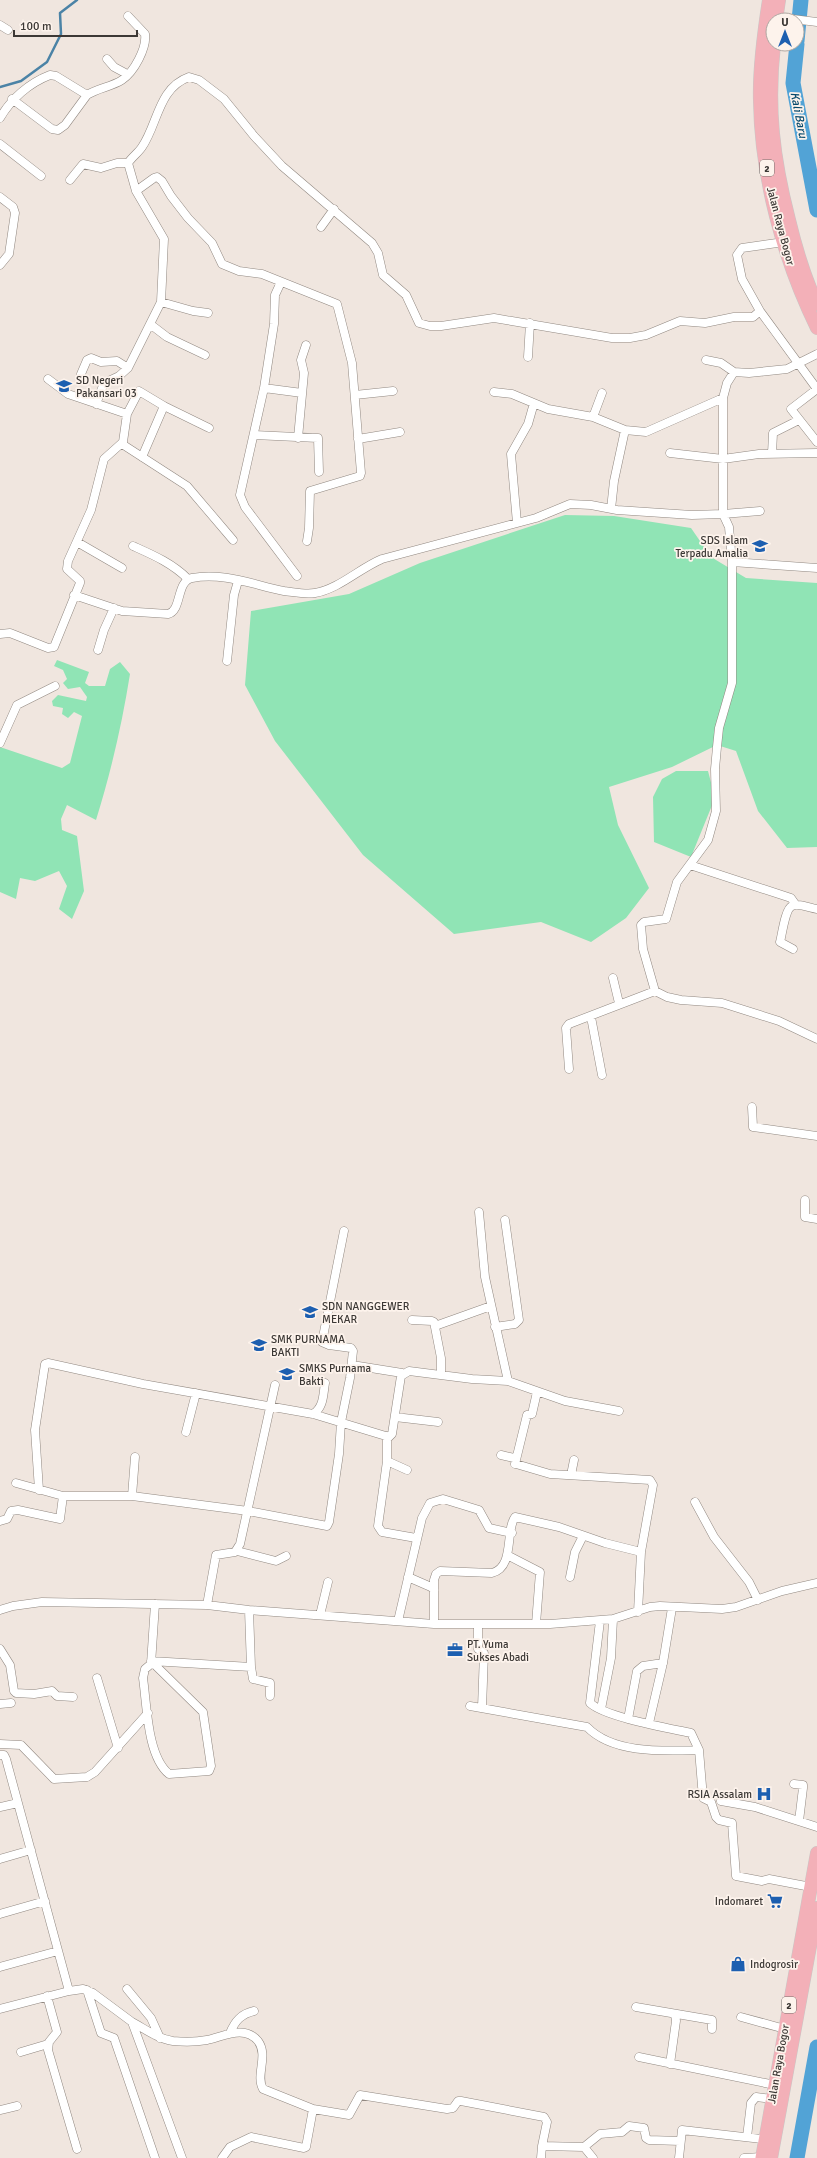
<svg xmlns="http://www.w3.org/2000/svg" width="817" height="2158" viewBox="0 0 817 2158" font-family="Signika,sans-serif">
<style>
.green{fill:#90e4b5}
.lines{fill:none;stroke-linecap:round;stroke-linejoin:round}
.stream{stroke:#4b83a6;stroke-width:2.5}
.river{stroke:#52a3d6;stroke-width:15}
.minor-casing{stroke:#918881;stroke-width:9}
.trunk-casing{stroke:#c8c7c6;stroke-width:14}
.minor{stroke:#fff;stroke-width:8}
.trunk{stroke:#f3b0b8;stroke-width:13}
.labels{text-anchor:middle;stroke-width:3.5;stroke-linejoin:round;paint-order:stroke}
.shield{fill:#fdf3ec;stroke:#76706c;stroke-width:1}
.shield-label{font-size:10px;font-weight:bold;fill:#3c3835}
.street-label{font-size:11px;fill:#3c3835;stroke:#fdf3ec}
.poi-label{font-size:11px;fill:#3c3835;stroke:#fdf3ec;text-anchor:start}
.water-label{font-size:12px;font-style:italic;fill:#07496c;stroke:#fdf3ec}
</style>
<rect width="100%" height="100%" fill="#f0e6df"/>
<path class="green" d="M565 515 614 516 691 528 711 557 746 578 817 583V847L787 848 758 811 736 751 717 745 672 767 609 787 618 825 649 888 626 918 591 942 541 922 454 934 363 855 275 741 245 685 251 611 349 594 420 563Z
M57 660 89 672 85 683 89 686H105L110 669 120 662 130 674C122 724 111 772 96 820L67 805 61 819 62 830 77 836 84 891 72 919 59 909 67 886 59 871 35 881 20 878 16 899 0 892V747L62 768 70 763 82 716 74 712 68 718 62 714 63 708 53 706 52 701 58 695 86 701 87 697 80 687 68 689 63 683 67 679 63 670 54 666Z
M676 771H708L715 798 691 857 654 842 653 797 662 779Z"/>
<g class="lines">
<path class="stream" d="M0 87 21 81 47 62 61 34 60 13 77 0"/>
<path class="river" d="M797 41 801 0
M797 44 793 83 817 210
M797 2158 817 2047"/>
<defs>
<path id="minor" d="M777 17 817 22
M0 25 8 30
M107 59 114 67 127 74
M12 99 52 129 58 130 65 125 87 95
M0 118C11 99 29 83 50 75L56 76 87 95C98 88 111 87 122 80 134 72 147 48 145 34L128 16
M0 144 41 176
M70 180 83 164 101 168 117 163H128
M136 191 154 178 157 177 162 181 171 196 188 218 212 243 222 264 239 271 262 274 337 304 352 363 361 473 360 476 310 491 309 528 307 541
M0 197 13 207 15 213 9 254 0 265
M321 227 334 209
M281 282 275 295 274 324 264 388 240 495 245 507 297 576
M161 302 164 239 136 191 128 163C132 157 138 153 142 147 158 124 158 88 189 77L199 80 224 99 254 136 282 166 372 243 378 253 383 275 406 295 419 323 430 326H441L494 318 612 338H630L646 335 680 321 705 323 734 317H753L760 311 742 279 737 255 742 248 784 242
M760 311 817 389
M205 355 167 337 150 324 161 302 193 311 208 313
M528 357 530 323
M706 360 721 363 734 372 749 373 787 369 817 354
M734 372 727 383 723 398V514L760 511
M81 374 87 360 91 358 101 362 117 361 128 368
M48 379 68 394 127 414
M264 388 302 393
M817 389 791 409 817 442
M494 392 512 394 548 409 593 417
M602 393 593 417 625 430 646 432 723 398
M355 395 393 391
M96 404 104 383 119 376 128 368 150 324
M254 435 318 438 319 472
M298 438 304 373 301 360 306 345
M358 439 400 432
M122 444 187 486 233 540
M670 453 723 459 759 454 817 453
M772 454 773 433 799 420
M142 457 164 406
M611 509 614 481 625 430
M517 523 511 454 528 424 534 403
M77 542 122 568
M133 546C153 555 172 563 188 579
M732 562V683L719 728 717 747 715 769 716 811 708 840 677 882 666 919 644 922 641 925 643 949 655 991 667 997 681 1000 722 1003 779 1021 817 1039
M74 595 122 611 168 614C182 611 176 581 192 578 223 572 254 585 284 591 294 592 305 595 315 593 339 589 360 568 382 559L536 518 570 504 591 505 617 510 692 515 723 514 729 527 732 562 817 568
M0 634 10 633 48 648 54 647 80 583V581L67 569 68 561 91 510 104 459 123 442 127 414 139 391 164 406 209 428
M98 650 104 630 114 608
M227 661 234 595 238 581
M0 743 17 705 55 686
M690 865 791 898 796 905
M793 949 780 942C782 935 785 909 792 906 798 903 810 908 817 909
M613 978 619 1003
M591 1017 602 1075
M569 1069 566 1028 569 1024 655 991
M752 1107 753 1127 817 1136
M805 1200V1217L817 1219
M479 1212 485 1277 508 1381
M412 1320 432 1321 434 1322 441 1358V1375
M435 1326 491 1306
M495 1327 515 1324 519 1320 505 1220
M352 1365 402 1373
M313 1414C324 1407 323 1395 325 1383
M395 1417 438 1422
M186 1432 196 1393
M387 1436V1461L378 1526 382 1532 416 1538
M501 1455 514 1458 516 1464 550 1474 650 1480 653 1485 641 1552
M387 1461 407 1470
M515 1464 527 1415 532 1414 537 1392
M571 1475 574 1460
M16 1483 63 1496H132L248 1511 327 1526 329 1522 339 1454 341 1422 350 1378 353 1351 351 1348 329 1345 322 1342 344 1231
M39 1490 35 1430 45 1364 48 1363 143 1384 313 1414 389 1437 392 1434 401 1376 409 1371 472 1379 508 1381 565 1401 619 1411
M132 1496 135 1457
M695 1502 714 1537 749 1582 758 1600
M0 1521 7 1519 11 1511 18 1510 60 1519 63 1496
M237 1551 276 1561 286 1556
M507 1555 540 1572 536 1624
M408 1577 431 1587 434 1590
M570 1577 575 1552 583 1536
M207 1605 216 1555 235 1552 240 1544 275 1385
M0 1610 13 1606 42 1602 207 1605 249 1610 434 1624H550L613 1619 650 1607 660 1606 722 1609 736 1607 782 1591 817 1583
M249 1610 251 1667 253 1679 270 1683V1696
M320 1615 328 1582
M398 1621 422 1518 430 1503 443 1499 479 1510 489 1528 512 1533
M600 1621 590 1703C605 1717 668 1728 691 1733L699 1750 703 1798 711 1802 716 1817 719 1820 732 1823 736 1876 762 1881 769 1879 811 1887
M434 1624V1580L436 1574 440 1571 492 1573C515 1567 505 1531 515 1517L559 1527 605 1543 641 1552 638 1612
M478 1624V1649L484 1653 482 1708
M0 1649 10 1665 14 1691 16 1693 34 1694 52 1691 57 1696 73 1697
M151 1661 251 1667
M151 1664 155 1665 203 1712 211 1766 209 1771 169 1774C147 1756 147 1705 143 1678L145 1669 151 1664 155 1604
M97 1678 118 1748
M0 1704 11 1703
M470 1706 587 1727C613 1754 663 1751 699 1750
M601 1709 611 1658 613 1619
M628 1719 637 1671 643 1666 663 1663
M649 1723 663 1663 672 1608
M0 1744 21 1745 54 1779 87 1777 95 1772 148 1713
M0 1755H4L6 1759 69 1991
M794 1784 803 1785V1788L799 1821
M721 1801 755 1807 817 1827
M0 1807 18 1803
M0 1859 31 1850
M0 1914 45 1901
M0 1967 58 1951
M127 1989 151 2018 160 2038
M87 1990 101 2033 114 2038 155 2158
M47 1996 57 2032 49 2042 48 2050 77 2149
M636 2007 712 2020V2029
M0 2009 69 1991 83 1989 93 1993 132 2022 182 2158
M741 2017 785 2029
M132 2022C145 2029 158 2039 173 2041 184 2042 196 2042 207 2040 223 2037 244 2024 258 2041 269 2056 255 2075 263 2089L313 2109 349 2115 360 2095 447 2109 453 2108 458 2101H461L544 2117 547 2122 542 2146 584 2147 600 2134 622 2132 629 2126 644 2128 646 2138 649 2140 680 2141
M230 2033C235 2021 241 2014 254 2011
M21 2052 48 2044
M639 2057 775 2085
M670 2064 676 2021 675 2014
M0 2110 17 2106
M747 2137 751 2103 756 2097 772 2099
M584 2147 593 2158
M222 2158 230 2147 251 2137 304 2148 306 2147 313 2109
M541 2158 542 2146
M679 2158 682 2130 770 2140
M744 2158 762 2157"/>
<path id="trunk" d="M769 0C764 32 759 67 760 100 761 177 783 258 817 328
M776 20 779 0
M774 44C767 108 773 158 789 220 796 249 804 277 817 304
M762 2158 817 1853
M771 2158 817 1908"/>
</defs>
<use href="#minor" class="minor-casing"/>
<use href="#trunk" class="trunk-casing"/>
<use href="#minor" class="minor"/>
<use href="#trunk" class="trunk"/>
</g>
<defs>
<symbol id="school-bare" viewBox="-9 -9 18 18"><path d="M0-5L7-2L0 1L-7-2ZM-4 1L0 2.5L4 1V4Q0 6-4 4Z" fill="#1d5fb0" stroke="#fdf3ec" stroke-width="2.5" paint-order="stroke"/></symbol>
<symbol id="university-bare" viewBox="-9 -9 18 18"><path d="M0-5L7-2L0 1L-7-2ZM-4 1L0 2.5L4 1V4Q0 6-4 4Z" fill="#1d5fb0" stroke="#fdf3ec" stroke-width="2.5" paint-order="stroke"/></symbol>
<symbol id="office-bare" viewBox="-9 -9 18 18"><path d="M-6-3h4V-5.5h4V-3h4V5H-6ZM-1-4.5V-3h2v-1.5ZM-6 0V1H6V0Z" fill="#1d5fb0" stroke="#fdf3ec" stroke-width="2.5" paint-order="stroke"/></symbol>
<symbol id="hospital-bare" viewBox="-9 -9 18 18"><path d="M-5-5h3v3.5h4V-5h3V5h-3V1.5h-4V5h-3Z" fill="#1d5fb0" stroke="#fdf3ec" stroke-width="2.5" paint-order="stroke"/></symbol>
<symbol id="supermarket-bare" viewBox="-9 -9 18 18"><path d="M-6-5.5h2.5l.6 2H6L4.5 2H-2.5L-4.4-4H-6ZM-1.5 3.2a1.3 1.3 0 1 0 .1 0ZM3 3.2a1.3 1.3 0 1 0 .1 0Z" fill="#1d5fb0" stroke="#fdf3ec" stroke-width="2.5" paint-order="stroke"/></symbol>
<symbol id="shop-bare" viewBox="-9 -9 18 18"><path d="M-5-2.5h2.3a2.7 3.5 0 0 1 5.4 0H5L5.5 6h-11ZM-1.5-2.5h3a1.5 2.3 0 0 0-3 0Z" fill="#1d5fb0" stroke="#fdf3ec" stroke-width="2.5" paint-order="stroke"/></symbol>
</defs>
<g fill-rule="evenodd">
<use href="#school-bare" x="53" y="375" width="22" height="22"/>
<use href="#school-bare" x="749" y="535" width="22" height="22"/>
<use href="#school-bare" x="299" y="1301" width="22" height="22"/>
<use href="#university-bare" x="248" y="1334" width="22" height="22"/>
<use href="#school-bare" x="276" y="1363" width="22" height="22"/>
<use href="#office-bare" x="444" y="1639" width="22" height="22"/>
<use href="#hospital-bare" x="753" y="1783" width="22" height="22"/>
<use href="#supermarket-bare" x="764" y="1890" width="22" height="22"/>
<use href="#shop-bare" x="727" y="1953" width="22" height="22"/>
</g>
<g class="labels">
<g class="shield">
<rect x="760" y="160" width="14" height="16" rx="3"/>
<rect x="782" y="1997" width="14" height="16" rx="3"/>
</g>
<g class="shield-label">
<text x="767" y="172">2</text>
<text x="789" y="2009">2</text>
</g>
<g class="street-label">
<text transform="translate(781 226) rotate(75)" y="4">Jalan Raya Bogor</text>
<text transform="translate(778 2064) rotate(-80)" y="4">Jalan Raya Bogor</text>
</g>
<g class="poi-label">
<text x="76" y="384">SD Negeri<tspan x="76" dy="13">Pakansari 03</tspan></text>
<text x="748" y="544" text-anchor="end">SDS Islam<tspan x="748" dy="13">Terpadu Amalia</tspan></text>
<text x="322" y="1310">SDN NANGGEWER<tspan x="322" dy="13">MEKAR</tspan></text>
<text x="271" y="1343">SMK PURNAMA<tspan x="271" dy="13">BAKTI</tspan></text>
<text x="299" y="1372">SMKS Purnama<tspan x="299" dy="13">Bakti</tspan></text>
<text x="467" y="1648">PT. Yuma<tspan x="467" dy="13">Sukses Abadi</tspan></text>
<text x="752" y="1798" text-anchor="end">RSIA Assalam</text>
<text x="763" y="1905" text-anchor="end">Indomaret</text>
<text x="750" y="1968">Indogrosir</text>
</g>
<g class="water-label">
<text transform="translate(799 115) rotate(79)" y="4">Kali Baru</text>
</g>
</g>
<g transform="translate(785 32)"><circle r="19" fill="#fdf3ec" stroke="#b0a8a3"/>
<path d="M0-3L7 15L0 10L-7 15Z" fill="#1d5fb0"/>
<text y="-6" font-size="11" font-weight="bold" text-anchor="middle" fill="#3c3835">U</text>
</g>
<path d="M14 30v6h123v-6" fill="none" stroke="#3c3835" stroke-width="2"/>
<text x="20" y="30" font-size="12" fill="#3c3835" stroke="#fdf3ec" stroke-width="3" paint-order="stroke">100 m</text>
</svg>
